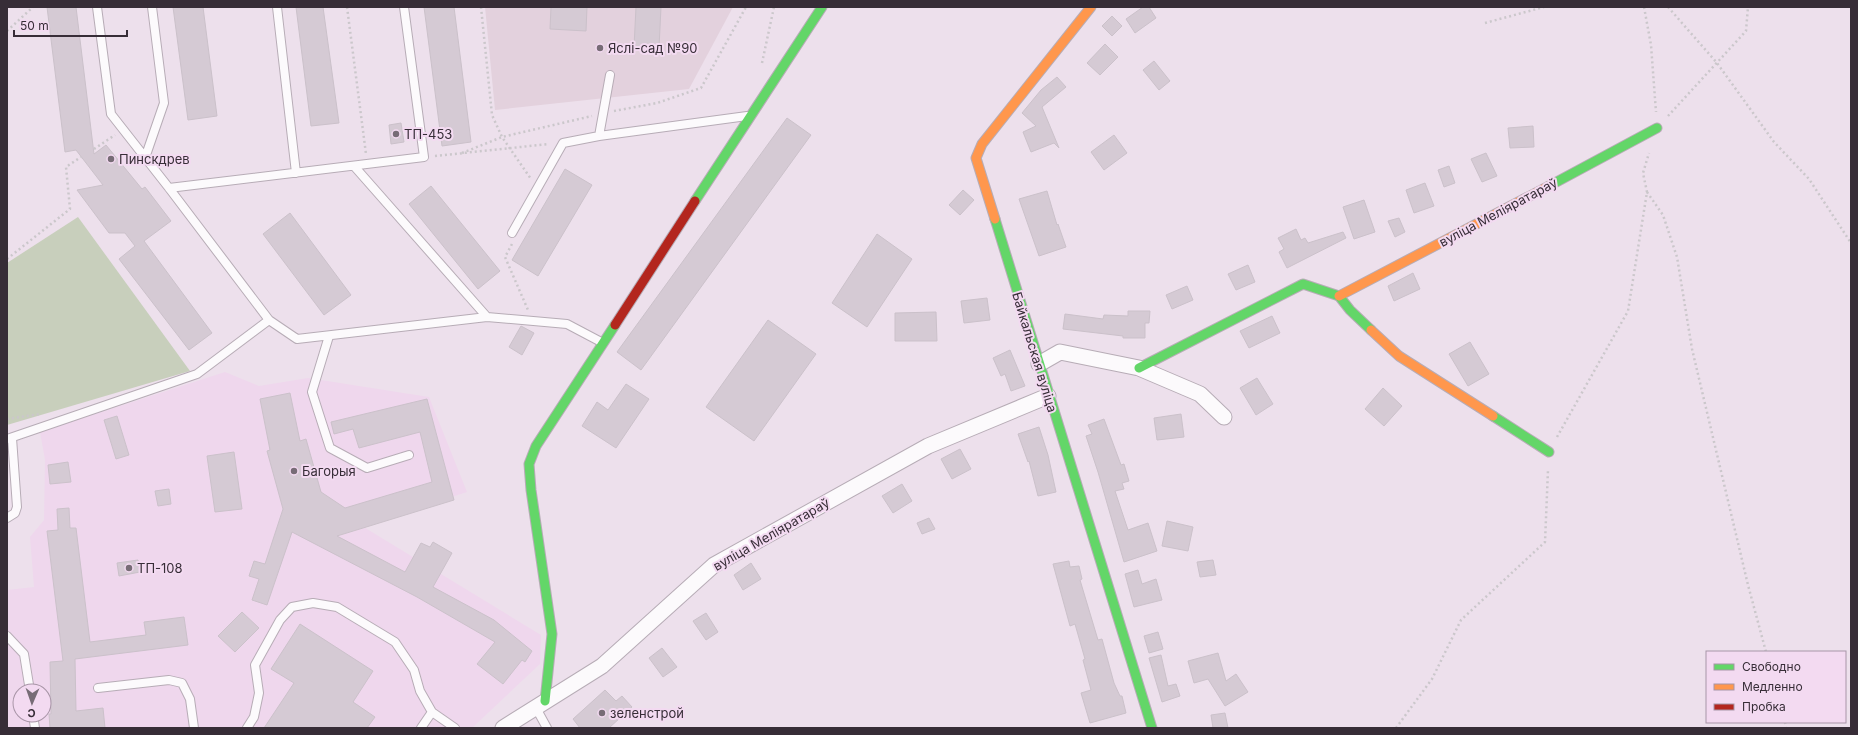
<svg xmlns="http://www.w3.org/2000/svg" width="1858" height="735" viewBox="0 0 1858 735" font-family="Inter,sans-serif">
<style>
.built{fill:#efd7ed;fill-rule:evenodd}
.education{fill:#e3d1dd}
.green{fill:#c8cfbc}
.building{fill:#d5cad4;stroke:#cbc1ca}
.lines{fill:none;stroke-linecap:round;stroke-linejoin:round}
.lane-casing{stroke:#b7acb6;stroke-width:10}
.street-casing{stroke:#b7acb6;stroke-width:17}
.fast-casing{stroke:#b7acb6;stroke-width:11}
.slow-casing{stroke:#b7acb6;stroke-width:11}
.jam-casing{stroke:#b7acb6;stroke-width:11}
.path{stroke:#cbc7cb;stroke-width:2.5;stroke-dasharray:2 3;stroke-linecap:butt}
.lane{stroke:#fcfafc;stroke-width:8}
.street{stroke:#fcfafc;stroke-width:15}
.fast{stroke:#63d668;stroke-width:9}
.slow{stroke:#ff974d;stroke-width:9}
.jam{stroke:#b3261e;stroke-width:9}
.poi-dot{fill:#776c76;stroke:#f3daf1;stroke-width:1.5}
.labels{text-anchor:middle;stroke-width:4;stroke-linejoin:round;paint-order:stroke}
.poi-label{font-size:13px;fill:#372d37;stroke:#f3daf1;text-anchor:start}
.street-label{font-size:13px;fill:#372d37;stroke:#f3daf1}
</style>
<rect width="100%" height="100%" fill="#ede0ec"/>
<path class="built" d="M225 372 259 386 308 378 429 397 467 492 362 526 541 635 540 664 472 728H7V590L34 587 30 537 44 520 45 460 40 432ZM20 691H44V715H20Z"/>
<path class="education" d="M485 7H733L689 89 495 110Z"/>
<path class="green" d="M78 217 190 371 7 425V263Z"/>
<path class="building" d="M47 7H76L94 154 106 145 142 189 145 187 171 221 144 241 212 333 189 350 119 259 135 246 125 233H109L77 190 103 185 76 150 65 152Z
M173 7H203L217 116 188 120Z
M296 7H323L339 123 311 126Z
M424 7H454L471 142 442 146Z
M551 7H587L586 31 550 29Z
M636 7H661L659 48 634 47Z
M1143 7H1149L1156 18 1135 33 1126 19Z
M1112 16 1122 26 1112 36 1102 26Z
M1105 44 1118 57 1100 75 1087 63Z
M1154 61 1170 81 1159 90 1143 70Z
M1057 77 1066 87 1042 107 1059 148 1054 143 1031 152 1023 132 1036 126 1022 113 1041 90Z
M787 118 811 135 641 370 617 352Z
M401 123 404 142 391 144 389 125Z
M1533 126 1534 147 1510 148 1508 128Z
M1114 135 1127 153 1104 170 1091 152Z
M1486 153 1497 176 1482 182 1471 159Z
M1449 166 1455 183 1444 187 1438 170Z
M565 169 592 185 538 276 512 260Z
M1425 183 1434 206 1414 213 1406 190Z
M431 186 500 271 478 289 409 204Z
M963 190 974 200 960 215 949 205Z
M1047 191 1057 225 1058 224 1066 247 1039 256 1019 199Z
M1364 200 1375 232 1354 239 1343 207Z
M290 213 351 295 324 315 263 234Z
M1399 218 1405 232 1395 237 1388 221Z
M1296 229 1301 240 1305 238 1308 243 1343 232 1346 238 1287 268 1279 252 1284 249 1278 238Z
M877 234 912 259 867 327 832 303Z
M1248 265 1255 282 1236 290 1228 274Z
M1413 273 1420 289 1394 301 1388 286Z
M1187 286 1193 300 1172 309 1166 295Z
M987 298 990 320 964 323 961 301Z
M1128 311H1150L1149 323H1145V338H1123V336L1063 329 1065 314 1103 319 1104 315 1128 316Z
M936 312 937 341H895V313Z
M1272 316 1280 333 1249 348 1240 331Z
M768 320 816 354 754 441 706 407Z
M521 326 534 333 522 355 509 347Z
M1470 342 1489 374 1468 386 1449 354Z
M1010 350 1025 386 1011 391 1005 374 1001 376 993 358Z
M1257 378 1273 404 1256 415 1240 388Z
M626 384 649 399 616 448 582 426 597 402 608 410Z
M1383 388 1402 406 1384 426 1365 409Z
M290 393 300 441 306 439 321 492 345 508 432 482 420 432 359 448 353 429 334 434 331 422 427 399 454 500 337 536 405 572 421 543 430 547 433 542 452 553 433 587 494 620 532 651 525 662 522 660 503 684 477 664 495 642 417 597 292 532 267 605 252 600 259 579 249 576 254 561 265 564 283 509 267 451 270 450 260 399Z
M1181 414 1184 437 1157 440 1154 418Z
M117 416 129 455 116 459 104 420Z
M1104 419 1121 465 1124 464 1129 481 1122 483 1124 489 1115 491 1128 530 1148 523 1157 551 1124 562 1098 472 1086 436 1092 434 1088 425Z
M1039 427 1048 455 1056 492 1038 496 1029 461 1028 462 1018 434Z
M960 449 971 469 952 479 941 459Z
M234 452 242 509 215 512 207 456Z
M68 462 71 482 50 484 48 465Z
M902 484 912 501 893 513 882 496Z
M169 489 171 504 158 506 155 491Z
M69 508 70 528H76L90 642 146 635 144 622 184 617 188 645 75 659 76 711 103 708 105 728H50L49 714H51L50 662 63 661 47 531 58 530 57 509Z
M929 518 935 529 922 534 917 523Z
M1167 521 1193 527 1188 551 1162 546Z
M138 560 140 572 119 576 117 563Z
M1213 560 1216 575 1200 577 1197 562Z
M1069 561 1070 567 1079 566 1082 579 1080 580 1098 640 1102 639 1114 683 1120 696H1122L1126 713 1090 723 1081 693 1091 690 1083 660 1085 659 1075 624 1070 626 1053 564Z
M751 563 761 579 743 590 734 575Z
M1138 570 1142 584 1156 579 1162 600 1134 607 1125 574Z
M242 612 259 628 235 652 218 636Z
M706 613 718 632 706 640 693 621Z
M300 624 373 671 353 702 375 717 367 728H264L294 683 271 669Z
M1158 632 1163 649 1149 653 1144 636Z
M662 648 677 667 663 677 649 658Z
M1218 653 1226 681 1236 674 1248 692 1225 706 1208 679 1194 683 1188 661Z
M1161 655 1168 686 1176 684 1180 696 1162 702 1149 658Z
M605 690 616 701 622 696 632 707 609 728H580L573 719Z
M1225 713 1228 728H1213L1211 715Z"/>
<g class="lines">
<defs>
<path id="lane" d="M97 7 111 114 169 188 269 320 297 339 487 317 567 324 603 343
M277 7 296 173
M599 136 610 75
M145 158 164 103 152 7
M354 166 487 317
M169 188 424 157 404 7
M512 233 563 143 599 136 747 116
M329 336 312 392 330 448 367 468 409 455
M7 439 197 374 269 320
M7 518 15 513 17 507 12 438
M7 636 24 654 30 691
M98 688 169 680 182 683 190 699 194 728
M536 708 547 728
M33 715 35 728
M247 728 254 717 259 693 255 665 280 620 292 607 313 603 337 607 395 642 414 670 420 691 432 712 455 728
M421 728 432 712"/>
<path id="street" d="M1039 364 1060 352 1139 368 1200 394 1224 417
M503 728 602 666 714 565 928 446 1048 396"/>
<path id="fast" d="M1549 186 1657 128
M695 201 822 7
M995 219 1152 728
M1139 368 1303 284 1339 296 1350 310 1371 330
M1493 416 1549 452
M545 701 552 634 531 490 529 464 536 446 615 325"/>
<path id="slow" d="M995 219 976 158 982 144 1091 7
M1339 296 1549 186
M1371 330 1399 356 1493 416"/>
<path id="jam" d="M615 325 695 201"/>
</defs>
<use href="#lane" class="lane-casing"/>
<use href="#street" class="street-casing"/>
<use href="#fast" class="fast-casing"/>
<use href="#slow" class="slow-casing"/>
<use href="#jam" class="jam-casing"/>
<path class="path" d="M347 7 366 154
M481 7 492 115 502 137 531 179
M1644 7 1651 45 1656 112
M1668 7 1717 63 1774 142 1809 179 1851 243
M1485 23 1544 7
M7 31 33 7
M762 63 774 7
M614 111 657 103 701 88 746 7
M1668 116 1746 31 1748 7
M94 149 115 135
M462 153 502 137 592 116
M435 156 549 144
M1647 192 1663 215 1677 257 1692 349 1748 585 1766 652
M512 244 505 257 528 310
M7 259 70 209 66 167 81 157
M7 419 41 414
M1557 437 1628 311 1647 192 1643 173 1649 153
M1785 722 1786 728
M1396 728 1432 679 1461 620 1545 542 1548 470"/>
<use href="#lane" class="lane"/>
<use href="#street" class="street"/>
<use href="#fast" class="fast"/>
<use href="#slow" class="slow"/>
<use href="#jam" class="jam"/>
</g>
<g class="poi-dot">
<circle cx="600" cy="48" r="4"/>
<circle cx="396" cy="134" r="4"/>
<circle cx="111" cy="159" r="4"/>
<circle cx="294" cy="471" r="4"/>
<circle cx="129" cy="568" r="4"/>
<circle cx="602" cy="713" r="4"/>
</g>
<g class="labels">
<g class="poi-label">
<text x="608" y="53">Яслі-сад №90</text>
<text x="404" y="139">ТП-453</text>
<text x="119" y="164">Пинскдрев</text>
<text x="302" y="476">Багорыя</text>
<text x="137" y="573">ТП-108</text>
<text x="610" y="718">зеленстрой</text>
</g>
<g class="street-label">
<text transform="translate(1498 212) rotate(-28)" y="5">вуліца Меліяратараў</text>
<text transform="translate(1035 352) rotate(73)" y="5">Байкальская вуліца</text>
<text transform="translate(771 534) rotate(-30)" y="5">вуліца Меліяратараў</text>
</g>
</g>
<rect width="1858" height="735" fill="none" stroke="#372d37" stroke-width="16"/>
<rect x="1706" y="651" width="140" height="72" fill="#f3daf1" stroke="#a895a7"/>
<rect x="1714" y="664" width="20" height="6" fill="#63d668" stroke="#a895a7"/>
<text x="1742" y="671" font-size="12" fill="#372d37">Свободно</text>
<rect x="1714" y="684" width="20" height="6" fill="#ff974d" stroke="#a895a7"/>
<text x="1742" y="691" font-size="12" fill="#372d37">Медленно</text>
<rect x="1714" y="704" width="20" height="6" fill="#b3261e" stroke="#a895a7"/>
<text x="1742" y="711" font-size="12" fill="#372d37">Пробка</text>
<g transform="translate(32 703) rotate(182)"><circle r="19" fill="#f3daf1" stroke="#a895a7"/>
<path d="M0-3L7 15L0 10L-7 15Z" fill="#776c76"/>
<text y="-6" font-size="11" font-weight="bold" text-anchor="middle" fill="#372d37">С</text>
</g>
<path d="M14 30v6h113v-6" fill="none" stroke="#372d37" stroke-width="2"/>
<text x="20" y="30" font-size="12" fill="#372d37" stroke="#f3daf1" stroke-width="3" paint-order="stroke">50 m</text>
</svg>
